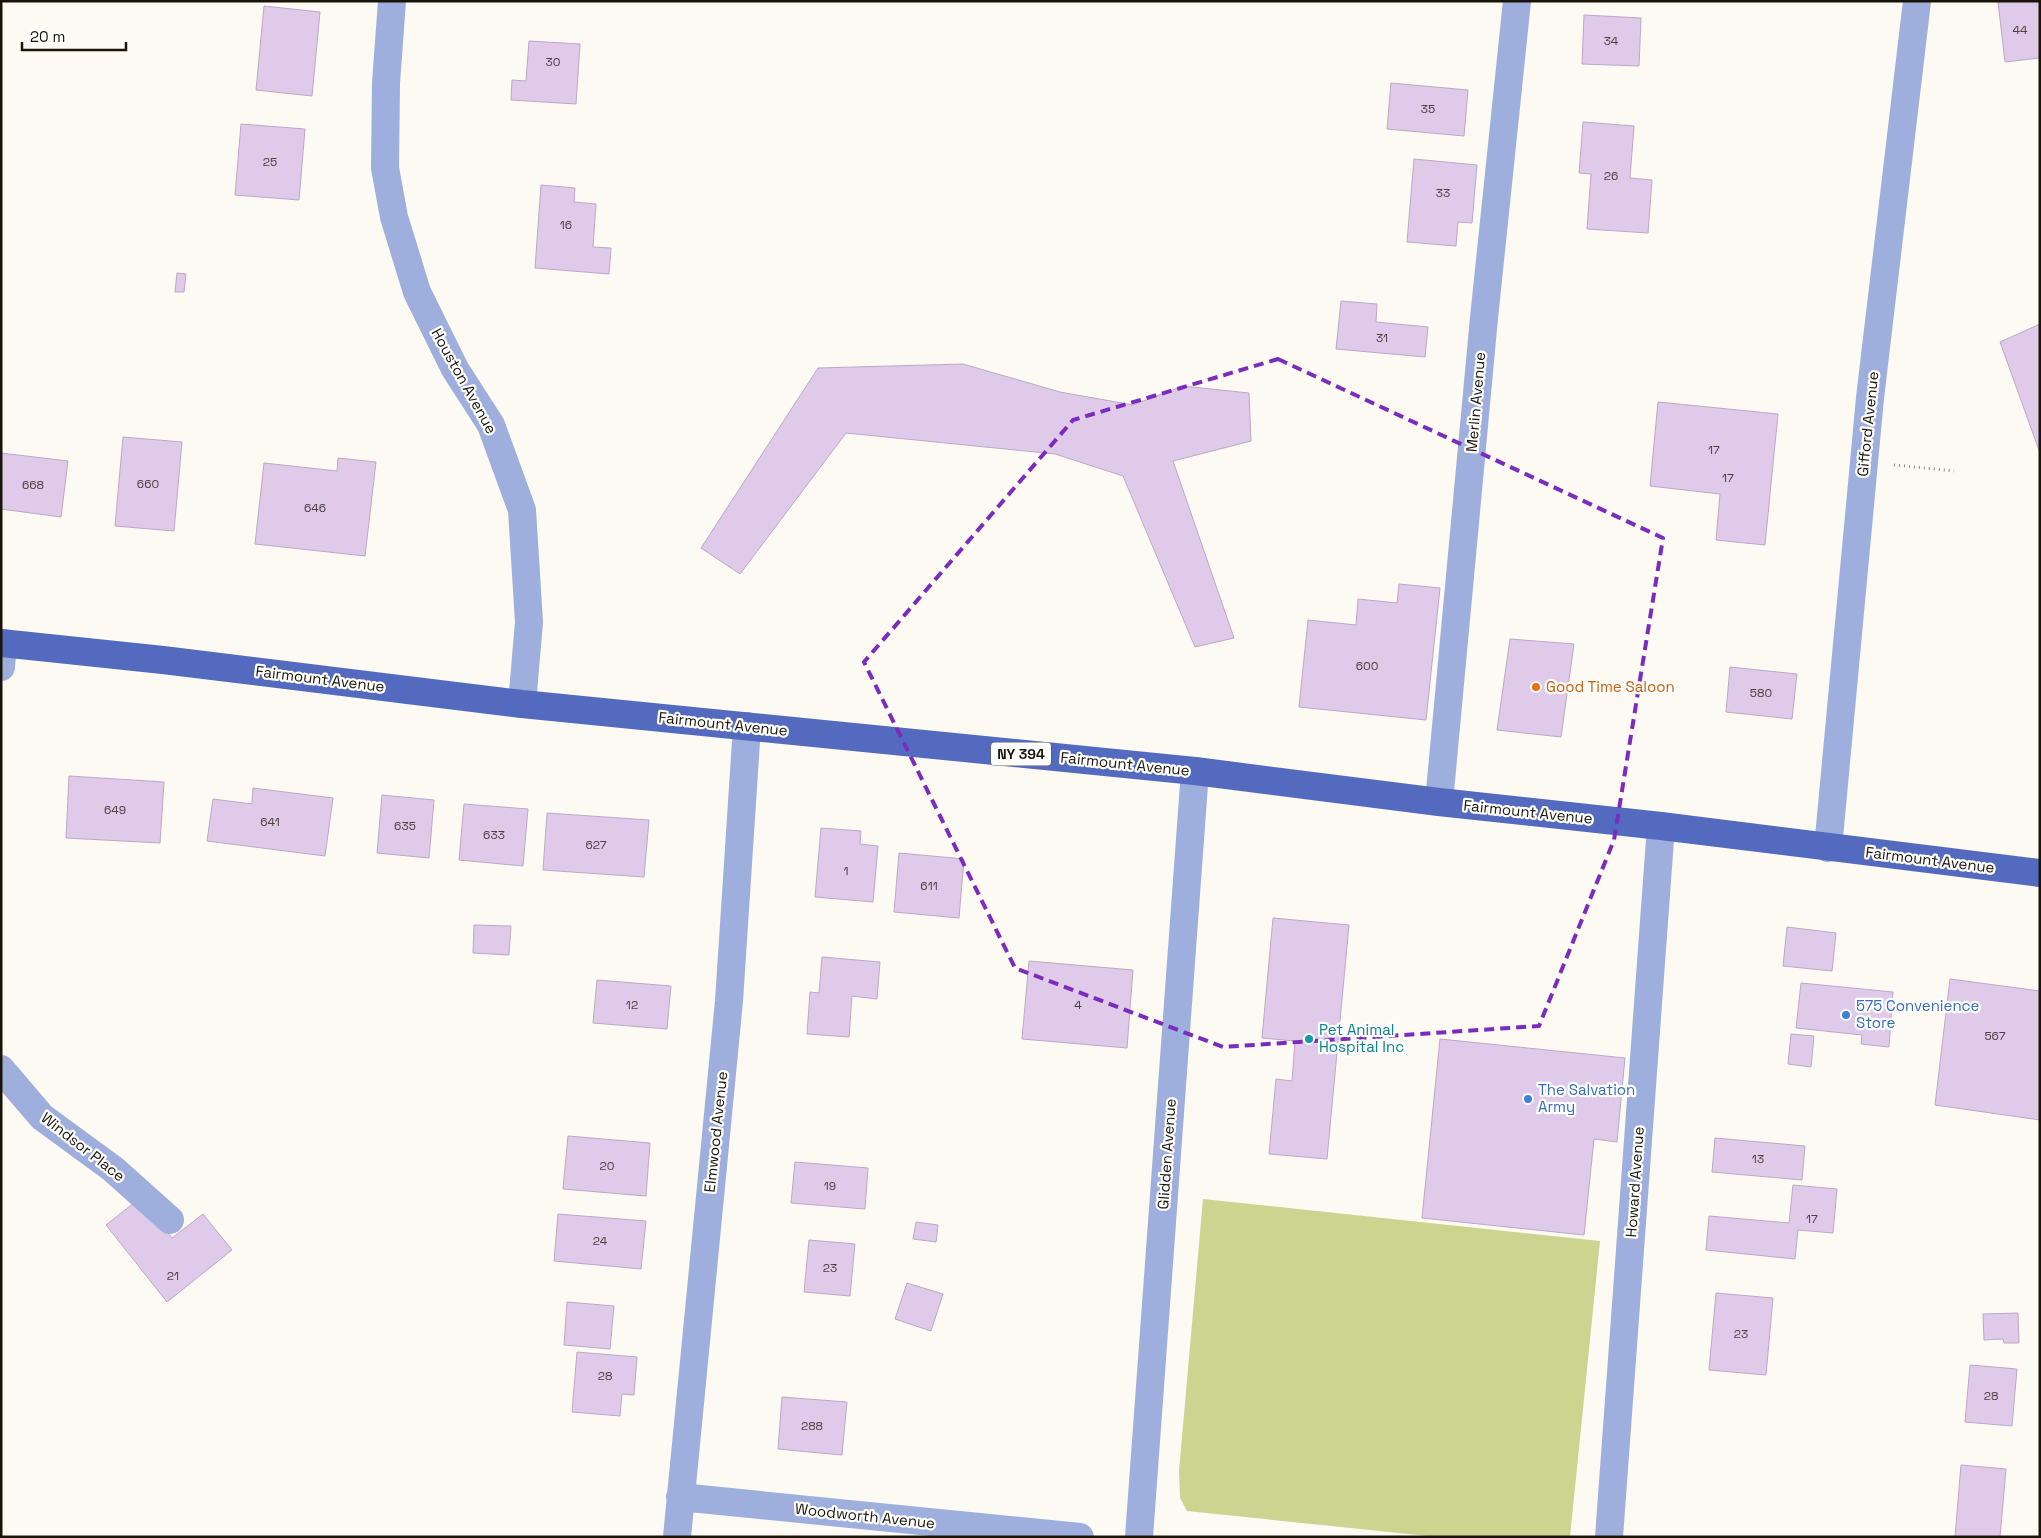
<svg xmlns="http://www.w3.org/2000/svg" width="2041" height="1538" viewBox="0 0 2041 1538" font-family="'Space Grotesk',sans-serif">
<style>
.green{fill:#cdd48f}
.building{fill:#dfcaea;stroke:#bca8c6}
.lines{fill:none;stroke-linecap:round;stroke-linejoin:round}
.path{stroke:#8c887e;stroke-width:3;stroke-dasharray:1 4;stroke-linecap:butt}
.street{stroke:#9eaedd;stroke-width:28}
.primary{stroke:#546abe;stroke-width:28}
.marked{fill:none;stroke:#7b2cbf;stroke-width:4;stroke-dasharray:10 6;stroke-linejoin:round}
.food-dot{fill:#e8710a;stroke:#fff;stroke-width:2}
.shop-dot{fill:#3f7fe0;stroke:#fff;stroke-width:2}
.culture-dot{fill:#0f9aa8;stroke:#fff;stroke-width:2}
.labels{text-anchor:middle;stroke-width:4.5;stroke-linejoin:round;paint-order:stroke}
.number-label{font-size:12px;fill:#4b4240}
.shield{fill:#fff;stroke:#5f5a52;stroke-width:1}
.shield-label{font-size:14px;font-weight:bold;fill:#1a1408}
.street-label{font-size:15px;fill:#1a1408;stroke:#fff}
.food-label{font-size:15px;fill:#c56008;stroke:#fff;text-anchor:start}
.shop-label{font-size:15px;fill:#366cbe;stroke:#fff;text-anchor:start}
.culture-label{font-size:15px;fill:#0d838f;stroke:#fff;text-anchor:start}
</style>
<rect width="100%" height="100%" fill="#fdfaf3"/>
<path class="green" d="M1203 1199 1600 1241 1570 1537H1437L1187 1511 1180 1498 1179 1471Z"/>
<path class="building" d="M2006 1H2040V58L2005 62 1998 2Z
M264 6 320 12 312 96 256 90Z
M1584 15 1641 18 1639 66 1582 64Z
M529 41 580 44 576 104 511 100 512 80 526 81Z
M1391 83 1468 90 1464 136 1387 129Z
M1583 122 1634 126 1630 178 1652 180 1648 233 1587 229 1591 174 1579 173Z
M241 124 305 129 299 200 235 195Z
M1414 159 1477 165 1472 223 1458 222 1456 246 1407 242Z
M541 185 575 188 574 202 596 204 593 247 611 248 609 274 535 268Z
M177 273 186 274 184 292H175Z
M1341 301 1377 304 1376 322 1428 327 1425 357 1336 349Z
M2040 324V453L2000 342Z
M963 364 1060 392 1133 405 1183 386 1249 393 1251 441 1173 461 1234 638 1195 647 1123 476 1055 454 846 433 740 574 701 548 818 368Z
M1658 402 1778 414 1765 545 1716 540 1720 494 1650 486Z
M123 437 182 442 174 531 115 526Z
M1 453 68 461 61 517 1 509Z
M338 458 376 462 365 556 255 544 264 463 337 471Z
M1399 584 1440 588 1426 720 1299 707 1308 620 1356 625 1358 599 1397 603Z
M1510 639 1574 644 1561 737 1497 730Z
M1730 667 1797 674 1792 719 1726 712Z
M69 776 164 782 160 843 66 838Z
M253 788 333 798 325 856 207 841 213 799 252 804Z
M382 795 434 800 429 858 377 853Z
M464 804 528 809 523 866 459 860Z
M547 813 649 820 644 877 543 870Z
M821 828 861 831 860 844 878 846 873 902 815 897Z
M899 853 964 859 959 918 894 912Z
M1273 918 1349 925 1327 1159 1269 1154 1276 1079 1292 1081 1295 1041 1262 1038Z
M474 925 511 926 509 955 473 953Z
M1787 927 1836 933 1832 971 1783 966Z
M822 957 880 962 877 999 852 996 849 1037 807 1034 810 992 819 993Z
M1029 961 1133 970 1127 1048 1022 1039Z
M1950 979 2040 991V1120L1935 1105Z
M597 980 671 986 667 1029 593 1023Z
M1801 983 1893 992 1889 1047 1861 1044 1862 1035 1796 1028Z
M1791 1034 1814 1036 1811 1067 1788 1064Z
M1440 1039 1625 1058 1617 1142 1594 1139 1584 1235 1422 1218Z
M568 1136 650 1143 646 1196 563 1189Z
M1715 1138 1805 1146 1802 1180 1712 1172Z
M795 1162 868 1168 865 1209 791 1203Z
M1793 1185 1837 1189 1833 1233 1798 1230 1795 1259 1706 1250 1709 1216 1789 1223Z
M140 1198 172 1238 203 1214 232 1250 167 1302 106 1225Z
M558 1214 646 1221 641 1269 554 1261Z
M916 1222 938 1225 936 1242 913 1239Z
M809 1240 855 1244 850 1296 804 1292Z
M907 1283 943 1294 931 1331 895 1319Z
M1716 1293 1773 1298 1766 1375 1709 1370Z
M567 1302 614 1306 610 1349 564 1345Z
M2018 1313 2019 1343H2004L2003 1339 1984 1340 1983 1314Z
M577 1352 637 1357 634 1395 622 1394 620 1416 572 1412Z
M1970 1365 2017 1369 2012 1426 1965 1422Z
M782 1397 847 1402 842 1455 778 1449Z
M1961 1465 2006 1469 2000 1537H1955Z"/>
<g class="lines">
<path class="path" d="M1894 465 1954 471"/>
<path class="street" d="M392 1 386 83 385 168 394 217 417 292 455 369 491 425 522 510 529 622 522 704
M1 667 3 643
M1439 802 1484 318 1517 1
M1828 848 1870 398 1917 1
M1 1069 42 1117 113 1169 170 1220
M680 1497 1080 1537
M677 1537 729 1001 747 726
M1139 1537 1195 771
M1609 1537 1661 826"/>
<path class="primary" d="M1 643 163 660 522 704 1195 771 1439 802 1661 826 2040 873"/>
</g>
<path class="marked" d="M1278 359 1663 538 1614 840 1539 1026 1223 1047 1015 968 864 662 1073 420Z"/>
<circle class="food-dot" cx="1536" cy="687" r="5"/>
<g class="shop-dot">
<circle cx="1846" cy="1015" r="5"/>
<circle cx="1528" cy="1099" r="5"/>
</g>
<circle class="culture-dot" cx="1309" cy="1039" r="5"/>
<g class="labels">
<g class="number-label">
<text x="2020" y="34">44</text>
<text x="1611" y="45">34</text>
<text x="553" y="66">30</text>
<text x="1428" y="113">35</text>
<text x="270" y="166">25</text>
<text x="1611" y="180">26</text>
<text x="1443" y="197">33</text>
<text x="566" y="229">16</text>
<text x="1382" y="342">31</text>
<text x="1714" y="454">17</text>
<text x="1728" y="482">17</text>
<text x="148" y="488">660</text>
<text x="33" y="489">668</text>
<text x="315" y="512">646</text>
<text x="1367" y="670">600</text>
<text x="1761" y="697">580</text>
<text x="115" y="814">649</text>
<text x="270" y="826">641</text>
<text x="405" y="830">635</text>
<text x="494" y="839">633</text>
<text x="596" y="849">627</text>
<text x="846" y="875">1</text>
<text x="929" y="890">611</text>
<text x="632" y="1009">12</text>
<text x="1078" y="1009">4</text>
<text x="1995" y="1040">567</text>
<text x="1758" y="1163">13</text>
<text x="607" y="1170">20</text>
<text x="830" y="1190">19</text>
<text x="1812" y="1223">17</text>
<text x="600" y="1245">24</text>
<text x="830" y="1272">23</text>
<text x="173" y="1280">21</text>
<text x="1741" y="1338">23</text>
<text x="605" y="1380">28</text>
<text x="1991" y="1400">28</text>
<text x="812" y="1430">288</text>
</g>
<rect class="shield" x="991" y="742.5" width="60" height="23" rx="4"/>
<g class="shield-label">
<text x="1021" y="759">NY 394</text>
</g>
<g class="street-label">
<text transform="translate(464 381) rotate(61)" y="5">Houston Avenue</text>
<text transform="translate(1476 402) rotate(-85)" y="5">Merlin Avenue</text>
<text transform="translate(1868 424) rotate(-84)" y="5">Gifford Avenue</text>
<text transform="translate(320 679) rotate(7)" y="5">Fairmount Avenue</text>
<text transform="translate(723 724) rotate(6)" y="5">Fairmount Avenue</text>
<text transform="translate(1125 764) rotate(6)" y="5">Fairmount Avenue</text>
<text transform="translate(1528 812) rotate(6)" y="5">Fairmount Avenue</text>
<text transform="translate(1930 860) rotate(7)" y="5">Fairmount Avenue</text>
<text transform="translate(716 1132) rotate(-84)" y="5">Elmwood Avenue</text>
<text transform="translate(83 1147) rotate(38)" y="5">Windsor Place</text>
<text transform="translate(1167 1154) rotate(-86)" y="5">Glidden Avenue</text>
<text transform="translate(1635 1182) rotate(-86)" y="5">Howard Avenue</text>
<text transform="translate(865 1516) rotate(6)" y="5">Woodworth Avenue</text>
</g>
<g class="food-label">
<text x="1546" y="692">Good Time Saloon</text>
</g>
<g class="shop-label">
<text x="1856" y="1011">575 Convenience<tspan x="1856" dy="17">Store</tspan></text>
<text x="1538" y="1095">The Salvation<tspan x="1538" dy="17">Army</tspan></text>
</g>
<g class="culture-label">
<text x="1319" y="1035">Pet Animal<tspan x="1319" dy="17">Hospital Inc</tspan></text>
</g>
</g>
<rect width="2041" height="1538" fill="none" stroke="#1a1408" stroke-width="5"/>
<path d="M22 42v8h104v-8" fill="none" stroke="#1a1408" stroke-width="2.5"/>
<text x="30" y="42" font-size="15" fill="#1a1408" stroke="#ffffff" stroke-width="4" paint-order="stroke">20 m</text>
</svg>
